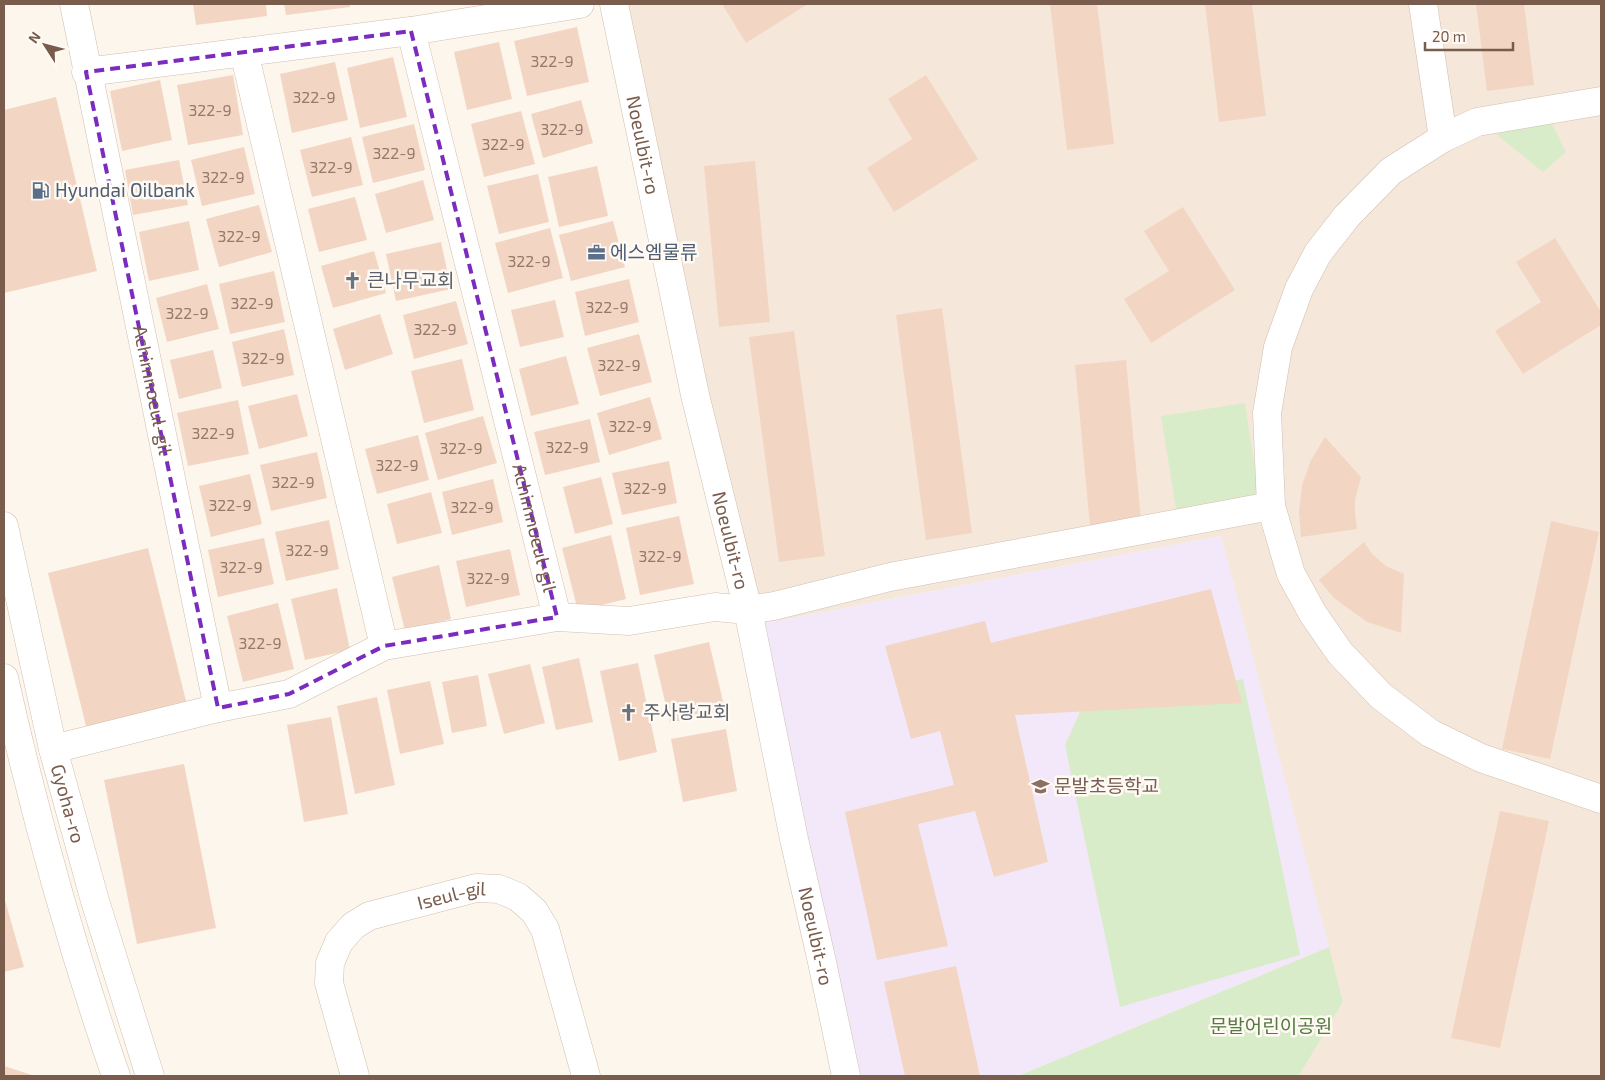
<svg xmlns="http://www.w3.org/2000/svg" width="1605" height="1080" viewBox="0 0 1605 1080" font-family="'Exo 2','Noto Sans KR',sans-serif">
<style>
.residential{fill:#f5e8da}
.education{fill:#f3e8fa}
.green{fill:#d8ecc9}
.building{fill:#f3d5c3}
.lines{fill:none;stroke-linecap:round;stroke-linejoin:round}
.minor-casing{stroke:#d1beb0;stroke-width:29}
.minor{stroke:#fff;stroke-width:28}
.marked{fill:none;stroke:#7b2cbf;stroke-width:4;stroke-dasharray:10 6;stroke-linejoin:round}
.labels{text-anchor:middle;stroke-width:5;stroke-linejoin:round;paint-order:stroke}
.number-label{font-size:16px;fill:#987a6a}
.street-label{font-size:19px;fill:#7a5c4d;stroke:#fffaf3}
.service-label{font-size:19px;fill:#4e5e75;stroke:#fffaf3;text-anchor:start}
.worship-label{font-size:19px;fill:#5b616d;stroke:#fffaf3;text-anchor:start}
.education-label{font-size:19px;fill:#785e54;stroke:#fffaf3;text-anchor:start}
.park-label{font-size:19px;fill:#537a41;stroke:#fffaf3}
</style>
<rect width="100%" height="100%" fill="#fdf6ec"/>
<path class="residential" d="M625 4H1601V1076H1299L1343 1002 1221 536 756 625Z"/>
<path class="education" d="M1221 536 1329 947 1018 1076H861L756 625Z"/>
<path class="green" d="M1551 122 1566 152 1543 172 1496 134Z
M1245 403 1259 496 1176 509 1161 416Z
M1243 679 1300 955 1120 1007 1065 745 1080 712Z
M1329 947 1343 1002 1299 1076H1018Z"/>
<path class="building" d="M193 4H266L267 16 196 25Z
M284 4H350V7L286 15Z
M722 4H808L746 43Z
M1050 4H1097L1114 144 1067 150Z
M1205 4H1252L1266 116 1219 122Z
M1476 4H1524L1534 85 1487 91Z
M577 27 589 82 527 96 514 41Z
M499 42 512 99 467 110 454 52Z
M393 57 407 117 360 128 347 68Z
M335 62 348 120 292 133 280 74Z
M233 75 243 135 188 145 177 85Z
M926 75 978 159 894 212 867 168 912 139 888 99Z
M160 80 172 140 122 151 110 91Z
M56 97 97 271 4 293V110Z
M581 100 593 143 543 158 531 114Z
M521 111 535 164 484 177 471 124Z
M414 124 425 170 373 183 362 137Z
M351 137 363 185 312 197 300 150Z
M244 147 255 194 202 206 191 160Z
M179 160 188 205 133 215 125 170Z
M755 161 770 322 719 327 704 166Z
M597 166 608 216 559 227 548 177Z
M538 174 549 222 499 234 487 186Z
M423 180 434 220 386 233 375 194Z
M355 197 367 240 319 252 308 209Z
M259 205 272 252 219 267 206 219Z
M1183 207 1235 290 1151 343 1124 299 1169 271 1144 231Z
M189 221 199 270 149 281 139 232Z
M613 221 625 267 571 281 559 235Z
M550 228 563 278 508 293 495 243Z
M1555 238 1601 312V325L1523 374 1495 331 1541 302 1516 262Z
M441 242 451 289 396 301 386 254Z
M374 251 386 293 333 308 321 266Z
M274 271 285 322 230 334 219 284Z
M629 279 639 322 585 336 575 292Z
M207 284 219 329 167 342 156 298Z
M555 300 564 337 520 347 511 310Z
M456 301 468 344 414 359 403 315Z
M942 308 972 533 926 540 896 315Z
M380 314 393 354 345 370 333 329Z
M284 329 294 375 242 387 232 342Z
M794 331 825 556 779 562 749 337Z
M639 334 652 382 600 396 587 348Z
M213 350 222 388 179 399 170 360Z
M566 356 579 404 531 416 519 369Z
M462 359 474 410 424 423 411 371Z
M1126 360 1141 520 1090 526 1075 365Z
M297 394 308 436 259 449 248 406Z
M650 397 662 439 609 455 597 413Z
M238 400 249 454 188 466 177 413Z
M483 416 497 463 438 480 425 433Z
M590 419 600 462 545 475 534 432Z
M418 435 429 480 377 494 365 449Z
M1325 437 1361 477 1355 500V513L1357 529 1301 537 1299 512 1302 485 1311 460Z
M317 452 327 498 271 511 260 465Z
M669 461 677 503 622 515 612 473Z
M250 474 262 524 211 537 199 486Z
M601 477 613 524 575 534 563 487Z
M493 479 503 522 452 535 442 492Z
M431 492 442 533 397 544 387 504Z
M679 516 694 584 640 595 626 528Z
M329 520 339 569 286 581 275 532Z
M1551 521 1599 532 1550 759 1502 749Z
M611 535 626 599 578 611 562 548Z
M264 538 274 584 218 597 208 550Z
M1364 542 1373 555 1386 566 1404 574 1401 633 1367 622 1334 598 1319 580Z
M148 548 187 705 87 730 48 573Z
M510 549 520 595 466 607 456 561Z
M439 565 451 619 405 631 392 577Z
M337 588 350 650 305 660 291 599Z
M1211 589 1242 703 1015 715 1048 862 994 877 975 811 918 824 948 946 877 960 845 812 954 785 940 731 911 739 885 646 985 621 991 643Z
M278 603 294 669 243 682 227 616Z
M709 642 725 710 670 723 654 655Z
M579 658 593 722 556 730 542 667Z
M638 663 657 752 619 761 600 671Z
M530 664 545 723 504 734 488 674Z
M478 675 487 726 452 733 442 682Z
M430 681 444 744 400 754 387 690Z
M377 697 395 785 355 794 337 706Z
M331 717 348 814 304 822 287 725Z
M726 729 737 791 683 802 671 739Z
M184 764 216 928 137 944 104 780Z
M1500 811 1549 821 1500 1048 1451 1038Z
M4 897 24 967 4 972Z
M956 966 980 1076H905L884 982Z
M4 1066 35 1076H4Z"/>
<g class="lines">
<defs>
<g id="minor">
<path id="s1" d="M74 4 218 708"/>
<path id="s2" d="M614 4 695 395 748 610 794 839 822 962 846 1076"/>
<path id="s3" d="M411 31 557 617"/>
<path d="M244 52 384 646"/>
<path d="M86 72 411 31 580 4"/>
<path d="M1443 138 1477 122 1601 101"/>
<path d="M1271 506 1291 574 1313 614 1340 653 1381 696 1430 733 1481 758 1601 799"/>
<path id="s4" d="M4 526 53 749 95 901 150 1076"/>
<path d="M4 678C34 812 71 946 116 1076"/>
<path d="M53 749 218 708 289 694 384 646 557 617 629 621 715 607 748 610 774 606 890 577 1271 506 1267 413 1278 347 1299 289 1318 253 1347 216 1391 171 1443 138 1423 4"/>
<path id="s5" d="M355 1076 329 983 330 963 339 942 353 926 369 916 476 888 499 889 518 897 534 911 545 929 586 1076"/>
</g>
</defs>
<use href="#minor" class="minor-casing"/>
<use href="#minor" class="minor"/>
</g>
<path class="marked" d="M411 31 557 617 384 646 289 694 218 708 86 72Z"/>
<defs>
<symbol id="fuel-bare" viewBox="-9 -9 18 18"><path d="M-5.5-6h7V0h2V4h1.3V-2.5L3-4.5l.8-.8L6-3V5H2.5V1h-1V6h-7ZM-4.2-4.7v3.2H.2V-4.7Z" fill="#5c6f8a" stroke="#fffaf3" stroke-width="2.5" paint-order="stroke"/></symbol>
<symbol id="office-bare" viewBox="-9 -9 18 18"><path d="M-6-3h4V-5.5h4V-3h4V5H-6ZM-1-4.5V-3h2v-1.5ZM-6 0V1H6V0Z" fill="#5c6f8a" stroke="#fffaf3" stroke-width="2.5" paint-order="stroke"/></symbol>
<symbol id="church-bare" viewBox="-9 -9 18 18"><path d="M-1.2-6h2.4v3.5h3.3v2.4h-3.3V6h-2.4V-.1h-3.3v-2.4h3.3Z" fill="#6b7280" stroke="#fffaf3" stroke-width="2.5" paint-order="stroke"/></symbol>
<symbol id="school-bare" viewBox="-9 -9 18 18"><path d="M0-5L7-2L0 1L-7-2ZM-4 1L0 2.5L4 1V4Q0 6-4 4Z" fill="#8d6e63" stroke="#fffaf3" stroke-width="2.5" paint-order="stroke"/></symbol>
</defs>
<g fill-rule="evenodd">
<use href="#fuel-bare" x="28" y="178" width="25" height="25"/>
<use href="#office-bare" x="584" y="240" width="25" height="25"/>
<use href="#church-bare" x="340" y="268" width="25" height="25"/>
<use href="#church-bare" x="616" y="700" width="25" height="25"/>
<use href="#school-bare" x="1028" y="774" width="25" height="25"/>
</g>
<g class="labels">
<g class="number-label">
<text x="552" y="67">322-9</text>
<text x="314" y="103">322-9</text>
<text x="210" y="116">322-9</text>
<text x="562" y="135">322-9</text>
<text x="503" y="150">322-9</text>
<text x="394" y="159">322-9</text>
<text x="331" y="173">322-9</text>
<text x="223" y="183">322-9</text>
<text x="239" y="242">322-9</text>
<text x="529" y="267">322-9</text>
<text x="252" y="309">322-9</text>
<text x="607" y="313">322-9</text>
<text x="187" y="319">322-9</text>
<text x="435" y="335">322-9</text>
<text x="263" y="364">322-9</text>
<text x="619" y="371">322-9</text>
<text x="630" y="432">322-9</text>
<text x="213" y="439">322-9</text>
<text x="567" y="453">322-9</text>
<text x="461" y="454">322-9</text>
<text x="397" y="471">322-9</text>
<text x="293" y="488">322-9</text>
<text x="645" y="494">322-9</text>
<text x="230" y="511">322-9</text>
<text x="472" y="513">322-9</text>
<text x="307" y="556">322-9</text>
<text x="660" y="562">322-9</text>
<text x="241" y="573">322-9</text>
<text x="488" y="584">322-9</text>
<text x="260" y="649">322-9</text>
</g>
<g class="street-label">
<text dy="7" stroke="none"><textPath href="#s2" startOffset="144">Noeulbit-ro</textPath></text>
<text dy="7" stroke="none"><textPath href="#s1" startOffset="394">Achimnoeul-gil</textPath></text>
<text dy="7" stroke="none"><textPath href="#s3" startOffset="512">Achimnoeul-gil</textPath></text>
<text dy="7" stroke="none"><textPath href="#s2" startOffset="549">Noeulbit-ro</textPath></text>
<text dy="7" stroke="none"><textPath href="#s4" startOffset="285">Gyoha-ro</textPath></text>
<text dy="7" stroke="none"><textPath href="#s5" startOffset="265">Iseul-gil</textPath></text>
<text dy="7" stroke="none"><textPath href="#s2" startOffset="954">Noeulbit-ro</textPath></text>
</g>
<g class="service-label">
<text x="55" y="197">Hyundai Oilbank</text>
<text x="610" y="259">에스엠물류</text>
</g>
<g class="worship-label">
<text x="367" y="287">큰나무교회</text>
<text x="643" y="719">주사랑교회</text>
</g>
<g class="education-label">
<text x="1054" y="793">문발초등학교</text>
</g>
<g class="park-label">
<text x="1271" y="1033">문발어린이공원</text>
</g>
</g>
<rect width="1605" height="1080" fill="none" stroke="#7a5c4d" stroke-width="10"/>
<g transform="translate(45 45) rotate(306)" stroke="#fffaf3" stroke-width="4" paint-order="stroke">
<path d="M0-4L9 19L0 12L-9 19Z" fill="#7a5c4d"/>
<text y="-8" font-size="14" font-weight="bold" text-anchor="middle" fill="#7a5c4d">N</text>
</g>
<path d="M1425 42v8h88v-8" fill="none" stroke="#7a5c4d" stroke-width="2.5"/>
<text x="1432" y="42" font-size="15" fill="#7a5c4d" stroke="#fffaf3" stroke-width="4" paint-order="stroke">20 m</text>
</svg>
